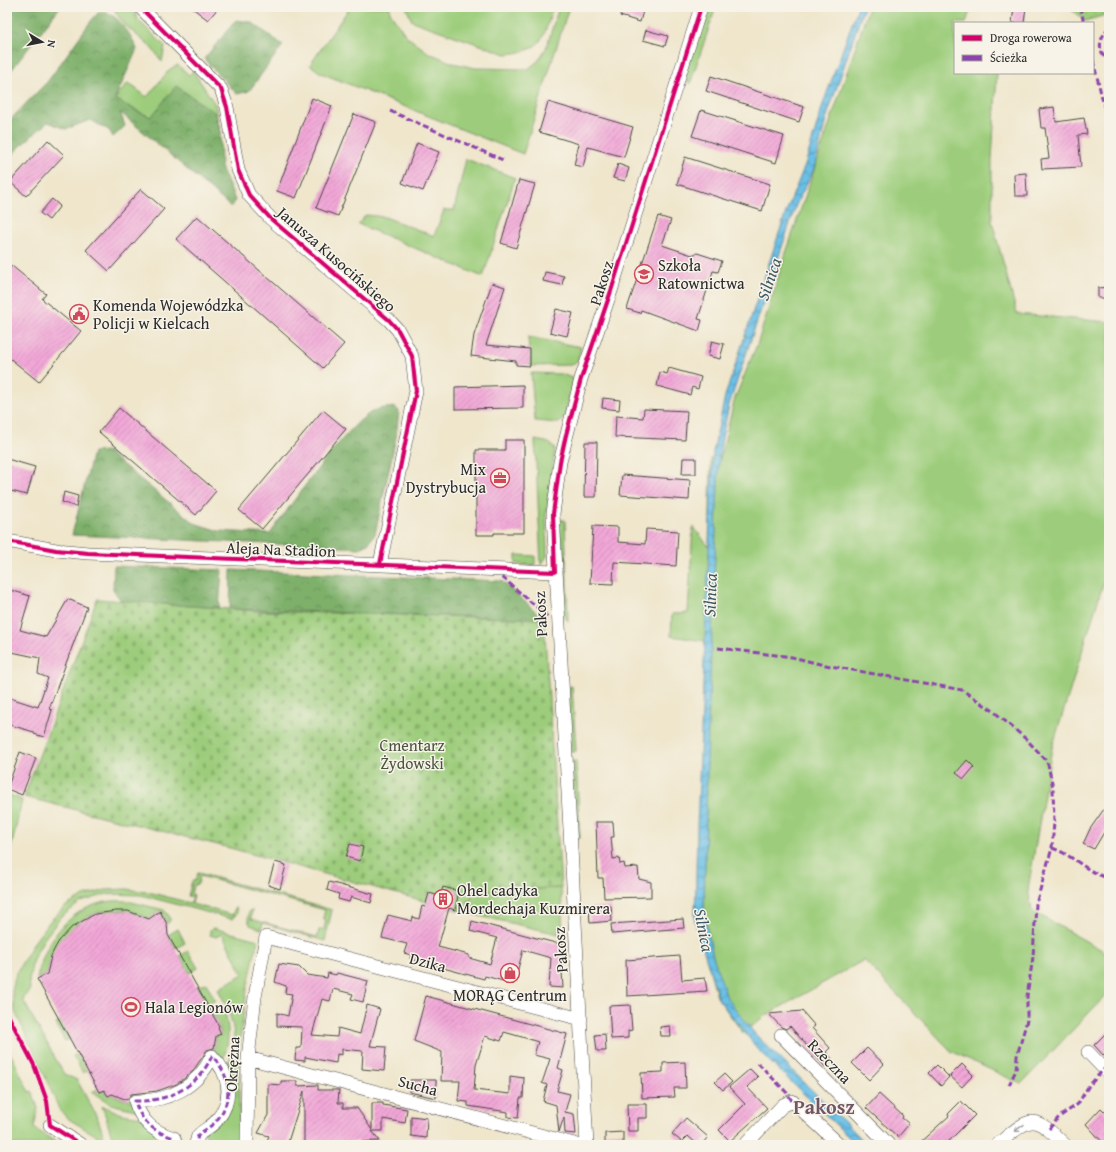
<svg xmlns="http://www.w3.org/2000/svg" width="1116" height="1152" viewBox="0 0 1116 1152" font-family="'Gentium Book Plus',serif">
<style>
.green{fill:#9dcd7b;stroke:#647c53}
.forest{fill:url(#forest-crowns);stroke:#546e4b}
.cemetery{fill:url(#cemetery-stones);stroke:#647c53}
.garden{fill:url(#garden-dots);stroke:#647c53}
.water{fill:url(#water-waves);stroke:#4a7689}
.building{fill:url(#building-hatch)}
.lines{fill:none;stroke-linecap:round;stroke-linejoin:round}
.minor-casing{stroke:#484743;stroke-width:14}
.minor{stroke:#fff;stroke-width:13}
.quiet{stroke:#8e44ad;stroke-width:3;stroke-dasharray:6 3;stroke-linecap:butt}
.cycleway-casing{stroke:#f7f3e8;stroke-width:6}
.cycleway{stroke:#d6006c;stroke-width:4}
.oneway{stroke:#a0a0a0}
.labels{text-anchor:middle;stroke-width:3;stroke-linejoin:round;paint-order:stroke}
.street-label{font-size:16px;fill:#2b2b2b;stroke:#f7f3e8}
.poi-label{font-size:16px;fill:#2b2b2b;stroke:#f7f3e8;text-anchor:start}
.park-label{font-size:16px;fill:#48543f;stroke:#f7f3e8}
.water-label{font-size:17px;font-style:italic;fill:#3e5863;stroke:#f7f3e8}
.district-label{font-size:20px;font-weight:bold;fill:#715668;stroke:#f7f3e8}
</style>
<defs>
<pattern id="forest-crowns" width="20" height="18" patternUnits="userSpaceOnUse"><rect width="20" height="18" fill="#7eb06b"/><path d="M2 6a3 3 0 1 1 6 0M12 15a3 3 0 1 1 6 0" fill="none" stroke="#678f58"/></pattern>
<pattern id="cemetery-stones" width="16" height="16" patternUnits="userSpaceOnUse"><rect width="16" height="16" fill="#9dcd7b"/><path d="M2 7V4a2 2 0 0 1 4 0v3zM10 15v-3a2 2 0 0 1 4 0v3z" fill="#87b06a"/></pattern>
<pattern id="garden-dots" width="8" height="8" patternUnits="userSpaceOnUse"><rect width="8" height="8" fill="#9dcd7b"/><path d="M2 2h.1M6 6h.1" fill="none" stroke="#87b06a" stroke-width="1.8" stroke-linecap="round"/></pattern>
<pattern id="water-waves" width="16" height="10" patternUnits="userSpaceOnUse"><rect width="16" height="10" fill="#6ac0e7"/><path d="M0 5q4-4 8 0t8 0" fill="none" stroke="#579cbb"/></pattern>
<pattern id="building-hatch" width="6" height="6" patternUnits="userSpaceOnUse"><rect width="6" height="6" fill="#f2a7d8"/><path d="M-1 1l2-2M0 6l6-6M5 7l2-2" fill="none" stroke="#c488af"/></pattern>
</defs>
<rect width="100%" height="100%" fill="#f7f3e8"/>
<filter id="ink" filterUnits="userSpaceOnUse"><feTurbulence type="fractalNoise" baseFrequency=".025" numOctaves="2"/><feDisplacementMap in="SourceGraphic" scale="8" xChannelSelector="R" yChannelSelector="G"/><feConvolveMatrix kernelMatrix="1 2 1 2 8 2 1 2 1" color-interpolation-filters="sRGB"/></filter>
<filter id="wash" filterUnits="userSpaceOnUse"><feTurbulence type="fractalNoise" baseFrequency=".012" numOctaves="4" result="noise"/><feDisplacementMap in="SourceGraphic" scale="16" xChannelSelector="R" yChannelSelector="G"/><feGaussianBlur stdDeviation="0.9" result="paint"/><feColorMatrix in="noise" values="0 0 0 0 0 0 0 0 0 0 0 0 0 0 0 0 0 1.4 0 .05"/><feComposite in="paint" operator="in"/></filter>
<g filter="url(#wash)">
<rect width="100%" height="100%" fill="#efe6cc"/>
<path class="green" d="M113 7H131L139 21 165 46 162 62C149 39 124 32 113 7Z
M350 7H390V12L406 36 429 53 453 63 475 68 528 69 538 61 546 48 559 7H569L523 154 321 73 310 65Z
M406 7H553C543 39 543 51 506 54L412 21Z
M707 7H716L690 84 683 78Z
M869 7H971L966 23H955V73H997L992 159V221L1017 314 1109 322V565L1052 748 1028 889 1032 911 1109 954V992L1021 1084 951 1051 864 960 763 1017 743 1033 717 997 695 916 705 641 671 636 672 614 688 613 693 526 709 547 711 458 720 459 735 398 758 342 784 259Z
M178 65 189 75 193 71 215 104 220 131 214 112 151 117 137 111 115 99 128 83 147 97 170 69Z
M466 159 515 178 483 277 358 224 366 215 385 217 434 236 444 210H454Z
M528 337 581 347 578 360 572 365 530 366Z
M531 373 562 374 574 379 564 418 559 423 535 421Z
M535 440C543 442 552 441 555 450L546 514 547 556 541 565Z
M560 520H565L568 621 563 615Z
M516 555 535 556V565L516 564Z
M572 686 576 751 571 753 568 687Z
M572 761H576L580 838 576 839Z
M7 794 22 800 7 866Z
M198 873 332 910 325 941 263 923 261 929 250 925 248 919 249 911 252 910 251 919 317 937 319 930 324 929 326 920 323 918 325 910 200 876 198 884 194 885 191 893 194 895 192 904 232 915 236 906 237 913 232 919 141 895 107 894 81 902 61 917 44 939 33 959 29 980 30 989 23 1000 64 1074 77 1080 98 1119 104 1137 102 1139 67 1118 59 1109 38 1060 15 1012 12 992 16 973 35 941 50 921 66 906 84 896 106 890 127 889 152 893 190 903 193 897 188 896 192 881H195Z
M561 888 563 935 467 913 473 891Z
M127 901 164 910 170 917V921L167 924 160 911 149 919C102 894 56 927 47 974L37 979C45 934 79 897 127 901Z
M213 928 258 940 247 989 239 1049V1145H211L204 1132 222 1114 223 1069C244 1045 231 1014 218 989L243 974 222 934 216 937 210 935V930Z
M178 929 185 943 176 948 168 935Z
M188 951 198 968 189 973 180 956Z
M206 983 215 1000 207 1005 197 987Z
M222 1006C230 1023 230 1042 223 1059L213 1052 216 1036 221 1033 211 1012Z
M61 1021 70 1039 65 1041 56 1024Z
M7 1046 29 1092 32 1091 38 1108 34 1128 60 1145H7Z
M78 1053 88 1070 83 1073 73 1056Z
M98 1089 100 1092 104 1090 108 1096 112 1094 123 1099 135 1101 139 1111 111 1104 92 1092Z
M103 1106 122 1114 142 1117 165 1135 164 1145H119C109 1139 108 1118 102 1107Z"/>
<path class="forest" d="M7 7H60L7 76Z
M100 11C118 13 130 33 137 49L115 99 137 111 151 117 176 86 214 112 220 131 221 167 235 200 231 207 120 112 125 126 113 137 109 130 90 120 66 129 48 122 18 148 7 162V123L48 81 91 21Z
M236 20 251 22 283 45 249 91 237 94 204 59Z
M394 407 399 411 396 437 375 534 368 544 360 548 72 535 93 452 106 451 194 523 219 531 270 534C288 509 351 418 376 410 381 408 388 408 394 407Z
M114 566 222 570 219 608 121 601 113 589Z
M231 570 502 581 544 619 230 609Z"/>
<path class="cemetery" d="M97 599 256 611 544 619 561 888 473 891 467 913 230 848 24 797Z"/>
<path class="garden" d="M1068 7H1109V14L1085 21Z"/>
<path class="water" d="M858 7H864L826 119 814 169 796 205 729 405 722 437 719 459 708 728 704 913 713 956 727 998 755 1034 868 1145H857L760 1052 719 1000 695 922 697 826 713 452 725 396 786 212 805 165 824 101Z"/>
<g id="blocks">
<path class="building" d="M191 7H219L208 20Z
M622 7H644L640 22 620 16Z
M1014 7H1026L1024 23H1012Z
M646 30 668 36 665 46 643 40Z
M711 76 804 107 799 122 706 91Z
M312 98 332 106 296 198 277 191Z
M548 102 633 127 624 157 588 147 583 167 574 165 579 144 539 132Z
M1054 107 1056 122 1084 118 1087 134 1078 135 1081 167 1042 169 1041 159 1049 158 1045 128H1041L1039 109Z
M701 110 784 136 776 163 692 136Z
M354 114 376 122 338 216 316 208Z
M48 140 64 155 26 196 10 182Z
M417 143 439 152 423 191 402 183Z
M685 157 770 184 762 211 677 184Z
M618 164 629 168 625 181 613 178Z
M1026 173 1027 196H1015L1014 174Z
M519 180 535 184 516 248 501 243Z
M141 189 164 209 109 271 86 250Z
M52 199 60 206 49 220 40 213Z
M197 216 344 344 323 368 176 239Z
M658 216 671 220 662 245 692 255 697 253 722 261 718 272 713 271 698 319 702 320 699 331 641 310 640 313 627 309Z
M12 266 46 294 42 299 81 331 39 382 7 356V272Z
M545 272 564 276 562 285 543 281Z
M492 283 505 287 486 345 530 349V366L516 365V361L471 356 474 335Z
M1109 287V298H1098V288Z
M556 309 573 313 567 336 550 332Z
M712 341 724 344 720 359 708 356Z
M669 368 701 377 698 389 692 387 690 395 657 386 660 372 667 374Z
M523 385V408L455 409V387Z
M603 398 620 400 619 410 602 408Z
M119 408 216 491 196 515 99 432Z
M644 409 687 411 685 440 615 437 616 416 643 418Z
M323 410 346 429 262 529 239 510Z
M505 440H524V533H494V535H476V450H505Z
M585 442H597L596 497H584Z
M683 458H696V474H682Z
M7 459 35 467 27 495 7 490Z
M622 475 690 480 689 500 620 495Z
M64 492 78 496 76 507 62 502Z
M593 526 618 527V542L645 544 646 529 678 531 676 566 614 562 613 584 590 583Z
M7 589 30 596 20 630 46 637 68 599 87 607 49 709 52 710 44 737 34 734V732L7 724V697L38 707 48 678 38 674 40 658 7 651Z
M20 752 36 758 22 795 7 789Z
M967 760 974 767 964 779 956 773Z
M1109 802V824L1094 849 1083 844 1090 829Z
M596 822H613L614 837H611L613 859 619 858 620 864 624 863 625 868 638 867 639 879 651 882V897L604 898 603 878H598Z
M350 844 363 847 360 861 346 857Z
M275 862 286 865 280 889 268 885Z
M329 882 373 894 371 903 351 897 349 902 338 899 339 894 327 890Z
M443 887 459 891 455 910 449 908 438 947 469 955V958L490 964 497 938 470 931 472 921 563 945 564 958 561 957 563 988 549 987 551 958 523 950 514 984 485 976 484 979 410 959 411 955 404 953 407 944 382 938 388 915 412 921 413 917 419 919 422 906 425 907 429 893 440 896Z
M611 906 612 921 590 923 589 908Z
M116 911H128L149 919 160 911 167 924 168 935 219 1026 218 1027 221 1034 216 1036 214 1048 207 1050 193 1071 185 1078 177 1084 157 1091 131 1094 127 1100 112 1094 108 1096 104 1090 99 1092 37 979 47 974 51 956 55 948 59 941 72 927 95 914Z
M683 919 684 928 612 934 611 924Z
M680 956 682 980 705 978 707 991 627 996 626 960Z
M279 964 299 967 307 975 327 978 328 973 336 975 337 973 368 981 363 1002 351 999 353 994 333 989 330 1001 322 999 312 1035 337 1037 338 1028 360 1034 367 1005 380 1009 370 1046 386 1047 384 1071 362 1069 363 1051 342 1049V1055L337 1054 336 1063 305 1057V1061L295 1060 296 1048H301L302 1027 277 1026V1013L288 1016 292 994 285 993 286 986 275 982Z
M426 996 567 1034 558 1068 563 1070 557 1091 570 1094 565 1112 574 1114 576 1134 565 1133 564 1117 559 1132 556 1105 543 1101 547 1085 542 1083 550 1059 534 1055 538 1042 529 1039 504 1032 501 1041 485 1036 476 1065 474 1090 510 1094V1076L524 1078 523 1098H520L518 1118 508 1117V1112L468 1106V1102L458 1101 460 1081H441L442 1052 414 1041Z
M630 1005 632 1030 628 1031V1038L611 1039 609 1006Z
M802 1011 815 1026 812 1028 830 1048 826 1052 833 1060 825 1067 790 1026 786 1029 781 1027 769 1014Z
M670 1026 671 1036H661L660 1027Z
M1109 1030V1051L1104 1056 1094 1045Z
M605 1034 606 1051H597L595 1035Z
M867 1048 884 1064 869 1080 852 1063Z
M685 1062 686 1088H674L675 1097 642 1098 641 1073 663 1072V1063Z
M962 1064 973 1075 962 1087 950 1076Z
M937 1065 949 1077 941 1086 929 1073Z
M750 1069 758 1077 747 1087 767 1108 730 1141 719 1130 745 1104 729 1087Z
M724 1074 732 1082 723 1090 715 1082Z
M410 1080H436V1098L409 1092Z
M281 1081H297V1086L318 1085V1090H339L338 1103H343V1108H357L372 1130V1103H383V1105L407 1109 405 1123 383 1119V1131H372L380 1141 350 1142V1145H304V1091L287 1145H265L269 1136 258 1133 268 1115V1084L281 1085Z
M879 1094 903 1116 902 1118 909 1124 898 1137 866 1108Z
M961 1101 975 1115 945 1145H917L949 1116 948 1114Z
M627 1104H647V1118H638V1131H628Z
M1101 1108 1109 1116V1145H1105L1086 1124Z
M411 1116 427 1118 426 1138 411 1136Z
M686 1118 708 1137 701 1145H698L688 1136 682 1142 672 1134Z
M623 1132V1145H605V1133Z"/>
</g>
</g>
<g filter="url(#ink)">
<use href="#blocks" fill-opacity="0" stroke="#484743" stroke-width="1"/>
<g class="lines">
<defs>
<path id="minor" d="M140 7 221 89 227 107 238 170 249 195 271 219 389 320 398 330 412 356 416 391 380 564
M7 541 56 550 88 553 555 572
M781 1035 889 1145
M1088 1052 1109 1074
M248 1058 578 1145
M50 1125 81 1145
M176 1145 174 1138C154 1132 141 1122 135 1101 168 1102 198 1087 212 1056 230 1074 234 1099 217 1120 213 1126 200 1132 198 1136 197 1138 197 1142 195 1145
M247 1145 248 1058 255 997 266 937 581 1019
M587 1145 553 514 560 462 581 379 611 291 701 7
M745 1145 783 1105 792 1101 840 1145
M997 1145C1032 1116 1032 1113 1065 1145"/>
</defs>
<use href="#minor" class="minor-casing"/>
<use href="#minor" class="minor"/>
<path class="quiet" d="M1080 7 1084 23
M1109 27C1098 40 1097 51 1109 62
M1093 60 1109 127
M390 111 503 160
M502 577 548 617
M718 648 792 657 820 664 962 690 992 710 1026 739 1046 760 1048 765 1053 787 1054 822 1052 848 1036 904 1033 957 1027 996V1020L1017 1056 1016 1070 1009 1085
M1052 848C1072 854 1087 873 1109 878
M758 1063 787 1093 792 1101
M1049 1129 1059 1117 1078 1104 1088 1087 1104 1069
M7 1143 14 1144
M176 1145 174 1138C154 1132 141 1122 135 1101 168 1102 198 1087 212 1056 230 1074 234 1099 217 1120 213 1126 200 1132 198 1136 197 1138 197 1142 195 1145"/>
<defs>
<path id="cycleway" d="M140 7 221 89 227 107 238 170 249 195 271 219 389 320 398 330 412 356 416 391 380 564
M7 541 56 550 88 553 555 572 553 514 560 462 566 435 581 379 611 291 701 7
M7 1013 34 1065 47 1101 50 1125 81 1145"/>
</defs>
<use href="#cycleway" class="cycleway-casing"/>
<use href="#cycleway" class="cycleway"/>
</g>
<defs><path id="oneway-shaft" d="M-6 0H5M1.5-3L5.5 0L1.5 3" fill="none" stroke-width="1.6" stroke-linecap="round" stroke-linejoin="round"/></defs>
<use class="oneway" href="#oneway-shaft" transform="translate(1019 1128) rotate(145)"/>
</g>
<defs>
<symbol id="school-ring" viewBox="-11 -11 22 22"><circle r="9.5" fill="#f7f3e8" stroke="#d1495b" stroke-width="1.5"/><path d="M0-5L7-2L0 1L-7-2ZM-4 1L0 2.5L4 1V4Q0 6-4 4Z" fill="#d1495b"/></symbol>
<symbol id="civic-ring" viewBox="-11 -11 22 22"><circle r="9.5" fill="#f7f3e8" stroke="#d1495b" stroke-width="1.5"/><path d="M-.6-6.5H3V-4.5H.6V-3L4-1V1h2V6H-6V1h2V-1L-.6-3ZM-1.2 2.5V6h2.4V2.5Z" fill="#d1495b"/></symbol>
<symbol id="office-ring" viewBox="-11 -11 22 22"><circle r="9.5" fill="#f7f3e8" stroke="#d1495b" stroke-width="1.5"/><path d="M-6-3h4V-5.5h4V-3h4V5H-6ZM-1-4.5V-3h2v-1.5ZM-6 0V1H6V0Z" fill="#d1495b"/></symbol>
<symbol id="building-ring" viewBox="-11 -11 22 22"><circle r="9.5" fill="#f7f3e8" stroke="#d1495b" stroke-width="1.5"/><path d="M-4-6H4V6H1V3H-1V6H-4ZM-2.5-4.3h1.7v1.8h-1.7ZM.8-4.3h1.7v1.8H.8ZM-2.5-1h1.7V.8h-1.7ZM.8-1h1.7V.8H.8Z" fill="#d1495b"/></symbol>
<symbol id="shop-ring" viewBox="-11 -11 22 22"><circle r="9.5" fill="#f7f3e8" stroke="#d1495b" stroke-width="1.5"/><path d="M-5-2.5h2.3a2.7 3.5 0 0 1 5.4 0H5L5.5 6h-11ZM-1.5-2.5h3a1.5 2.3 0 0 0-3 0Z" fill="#d1495b"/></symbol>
<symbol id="stadium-ring" viewBox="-11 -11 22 22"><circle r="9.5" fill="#f7f3e8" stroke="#d1495b" stroke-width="1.5"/><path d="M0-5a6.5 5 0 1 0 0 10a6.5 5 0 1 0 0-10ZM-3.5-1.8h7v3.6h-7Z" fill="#d1495b"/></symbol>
</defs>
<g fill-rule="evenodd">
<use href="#school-ring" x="633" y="263" width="22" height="22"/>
<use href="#civic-ring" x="68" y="303" width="22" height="22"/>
<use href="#office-ring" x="489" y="467" width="22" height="22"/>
<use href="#building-ring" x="432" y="888" width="22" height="22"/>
<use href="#shop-ring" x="499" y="962" width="22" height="22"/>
<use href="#stadium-ring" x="120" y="996" width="22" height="22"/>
</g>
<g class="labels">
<g class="street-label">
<text transform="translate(337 259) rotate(41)" y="6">Janusza Kusocińskiego</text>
<text transform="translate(601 283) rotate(-72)" y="6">Pakosz</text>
<text transform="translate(281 549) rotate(2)" y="6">Aleja Na Stadion</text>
<text transform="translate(540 614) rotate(-93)" y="6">Pakosz</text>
<text transform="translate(560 950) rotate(-94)" y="6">Pakosz</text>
<text transform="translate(428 962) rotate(15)" y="6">Dzika</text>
<text transform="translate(830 1061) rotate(46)" y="6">Rzeczna</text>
<text transform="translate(232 1064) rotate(-87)" y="6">Okrężna</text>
<text transform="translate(418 1085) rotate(15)" y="6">Sucha</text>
</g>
<g class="poi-label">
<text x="658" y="271">Szkoła<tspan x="658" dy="18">Ratownictwa</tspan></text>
<text x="93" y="311">Komenda Wojewódzka<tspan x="93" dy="18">Policji w Kielcach</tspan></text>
<text x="486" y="475" text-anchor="end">Mix<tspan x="486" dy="18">Dystrybucja</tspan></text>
<text x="457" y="896">Ohel cadyka<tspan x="457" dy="18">Mordechaja Kuzmirera</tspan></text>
<text x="510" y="1001" text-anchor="middle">MORĄG Centrum</text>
<text x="145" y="1013">Hala Legionów</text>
</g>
<g class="park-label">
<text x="412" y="751">Cmentarz<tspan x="412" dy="18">Żydowski</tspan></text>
</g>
<g class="water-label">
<text transform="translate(769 279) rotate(-71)" y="6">Silnica</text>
<text transform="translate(710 595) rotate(-88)" y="6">Silnica</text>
<text transform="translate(704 930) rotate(79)" y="6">Silnica</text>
</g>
<g class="district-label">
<text x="824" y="1114">Pakosz</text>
</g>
</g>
<rect width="1116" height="1152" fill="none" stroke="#f7f3e8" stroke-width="24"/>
<rect x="954" y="22" width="140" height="52" fill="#f7f3e8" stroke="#a5a39c"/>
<rect x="962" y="35" width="20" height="6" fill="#d6006c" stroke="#a5a39c"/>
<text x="990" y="42" font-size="12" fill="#2b2b2b">Droga rowerowa</text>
<rect x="962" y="55" width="20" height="6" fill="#8e44ad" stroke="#a5a39c"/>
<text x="990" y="62" font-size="12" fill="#2b2b2b">Ścieżka</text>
<g transform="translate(42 42) rotate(100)" stroke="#f7f3e8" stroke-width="3" paint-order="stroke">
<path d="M0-3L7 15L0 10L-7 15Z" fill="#2b2b2b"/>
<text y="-6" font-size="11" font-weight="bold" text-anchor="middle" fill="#2b2b2b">N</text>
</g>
</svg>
